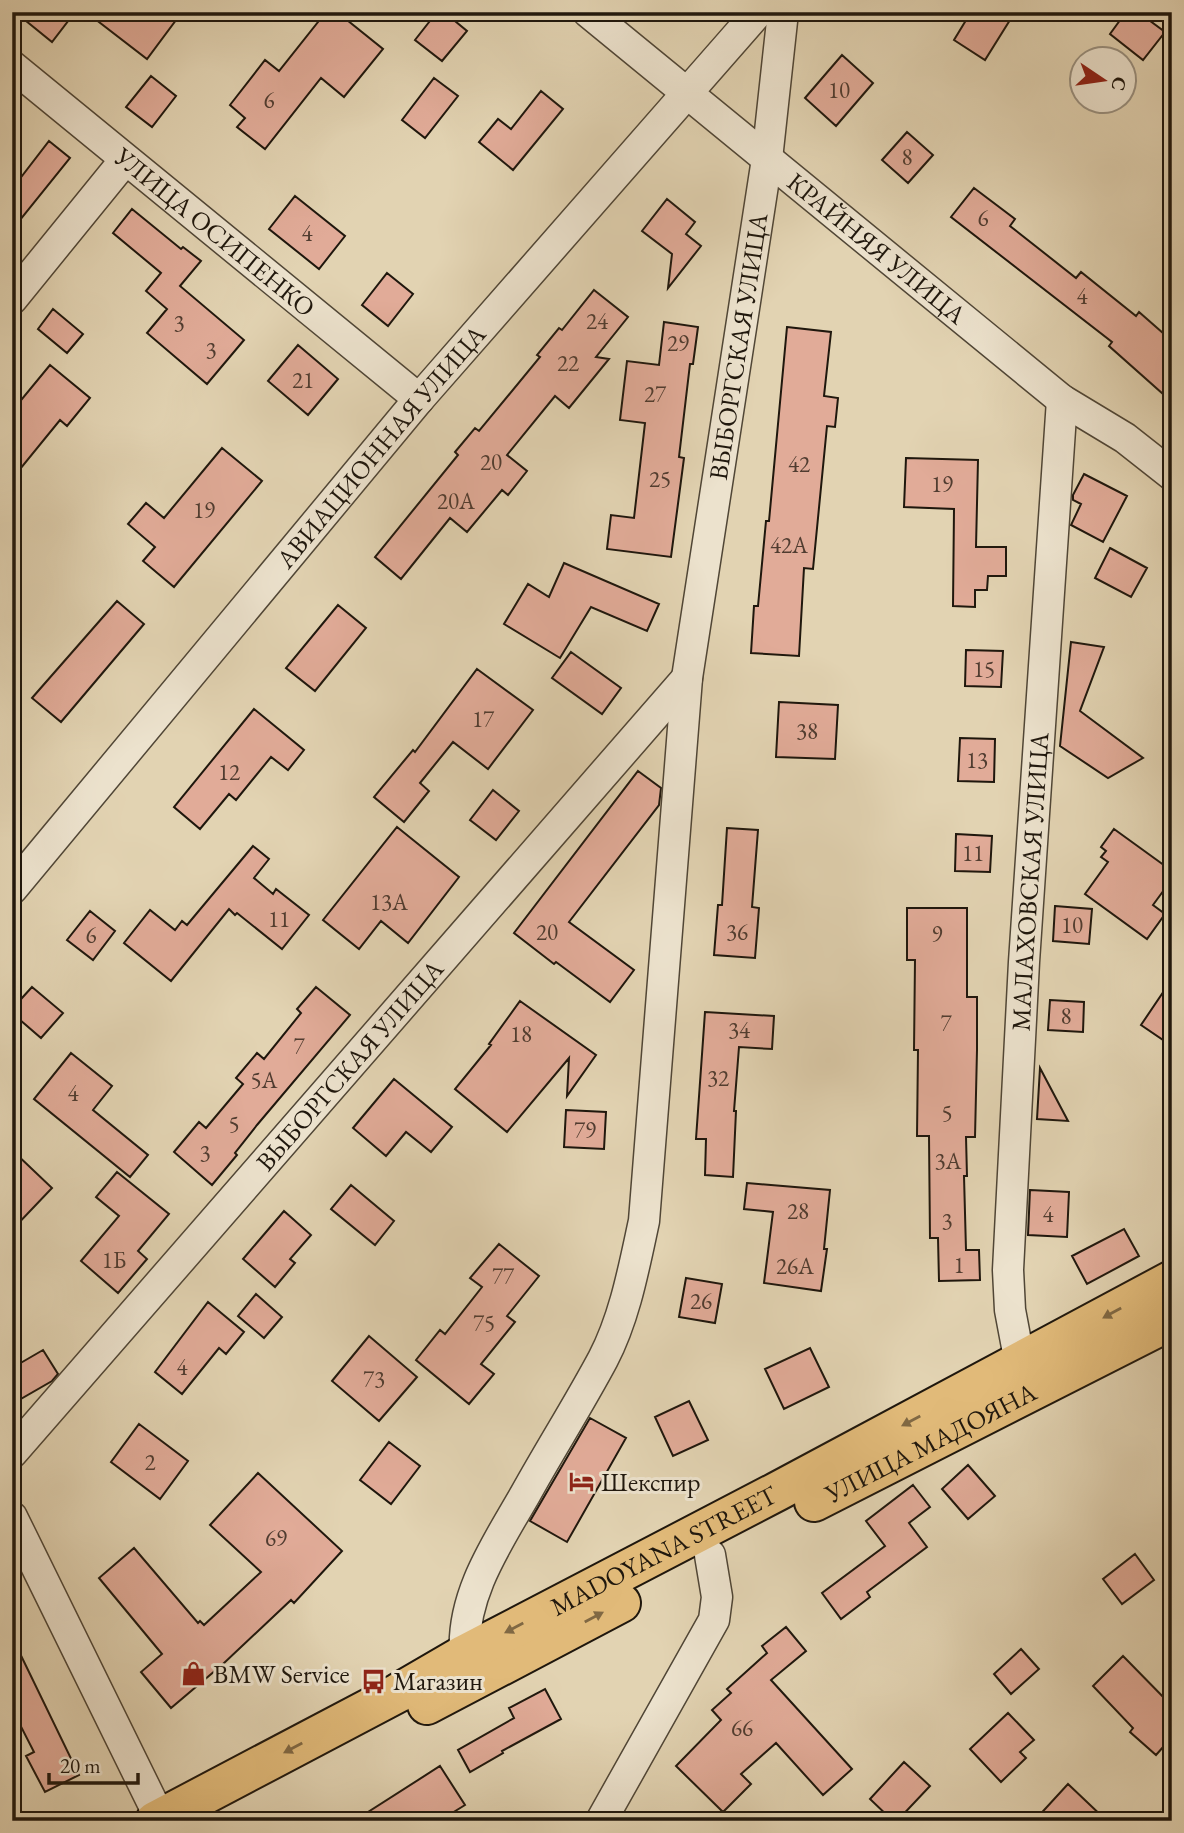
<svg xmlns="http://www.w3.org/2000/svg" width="1184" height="1833" viewBox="0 0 1184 1833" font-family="'EB Garamond',serif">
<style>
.building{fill:#e1ab98;stroke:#1f170d;stroke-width:2}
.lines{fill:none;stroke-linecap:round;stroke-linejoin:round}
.street-casing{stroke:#504636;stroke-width:33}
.primary-casing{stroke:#1f170d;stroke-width:42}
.street{stroke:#ece2cd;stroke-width:30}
.primary{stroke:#e1ba79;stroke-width:38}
.oneway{fill:#806843}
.labels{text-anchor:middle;stroke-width:6;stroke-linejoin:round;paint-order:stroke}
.number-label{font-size:23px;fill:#503c30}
.street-label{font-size:26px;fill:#1f170d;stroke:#ece2cd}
.poi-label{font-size:26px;fill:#1f170d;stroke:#ece2cd;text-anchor:start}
</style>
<rect width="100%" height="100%" fill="#e2d3b2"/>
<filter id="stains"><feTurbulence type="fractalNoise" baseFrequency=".00286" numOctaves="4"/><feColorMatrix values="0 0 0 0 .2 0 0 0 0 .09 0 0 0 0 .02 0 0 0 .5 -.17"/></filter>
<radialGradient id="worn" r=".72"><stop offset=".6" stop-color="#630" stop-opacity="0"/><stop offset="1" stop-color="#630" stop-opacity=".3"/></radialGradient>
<path class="building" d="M15 12H75L52 42Z
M86 12H182L147 59Z
M326 12H337L383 49 344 97 321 78 265 149 237 127 245 118 230 105 265 60 279 71Z
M437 12H444L467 31 442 61 415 40Z
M971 12H1015L985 60 954 40Z
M1126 12H1138L1165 32 1143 60 1110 34Z
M842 55 873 83 836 126 805 98Z
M151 76 176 96 152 127 126 107Z
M434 78 458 96 425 138 402 120Z
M541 91 563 109 513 170 479 142 498 119 511 129Z
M907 132 933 155 908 183 882 160Z
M49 141 70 158 12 230V189Z
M974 188 1015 219 1010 226 1076 278 1081 272 1136 316 1139 312 1172 341V402L1109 346 1112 342 951 217Z
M295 196 345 236 319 269 269 229Z
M667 199 695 222 686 234 701 246 668 288 672 254 642 231Z
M132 209 181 249 183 247 201 261 180 286 244 340 207 384 147 333 167 309 146 291 161 273 113 233Z
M387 273 413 294 388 326 362 305Z
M594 290 628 317 596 357 609 359 569 408 555 396 507 455 527 471 508 495 502 490 467 532 450 518 401 579 375 557 458 455 455 452 475 428 479 431 540 357 537 355 559 328 562 330Z
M53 309 83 334 67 353 38 329Z
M664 322 698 327 693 364H690L679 457 684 458 671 557 607 549 611 515 634 518 645 423 620 420 627 361 659 365Z
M787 327 831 332 824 396 838 398 835 427 827 426 813 569 804 568 799 656 751 653 754 606H758L766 521H769Z
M298 345 338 379 308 415 268 381Z
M50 365 90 398 67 426 60 420 12 479V411Z
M222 448 262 481 174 587 143 561 155 547 128 524 146 503 164 518Z
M906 458 978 460 976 547H1006V576H988L987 590H975V607L953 606 954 509 904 507Z
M1084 474 1127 496 1103 542 1071 525 1081 504 1073 500V495Z
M1110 548 1147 568 1131 597 1095 578Z
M564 563 659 604 647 631 591 607 560 658 504 624 528 584 549 597Z
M117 601 144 624 61 722 32 698Z
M338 605 366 628 315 691 286 668Z
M1071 642 1104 647 1080 711 1143 758 1108 778 1060 746Z
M966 650 1003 651 1001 687 965 686Z
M571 652 621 688 602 714 552 678Z
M477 669 533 710 488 769 453 742 420 783 429 791 404 822 374 797 413 750 415 752Z
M779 702 838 705 835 759 776 757Z
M254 709 304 750 288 770 271 757 236 800 229 794 200 829 174 807Z
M960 738 995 739 994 782 958 781Z
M638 771 661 788 659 805 569 922 634 970 610 1002 556 962 554 964 514 933Z
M493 790 519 811 496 840 470 820Z
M397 827 459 877 408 943 381 921 359 949 323 920Z
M727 828 758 830 752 907 759 908 755 958 714 955 718 905H722Z
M1114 829 1172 871V879L1153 905 1165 914 1147 939 1085 894 1108 862 1101 857 1106 851 1101 847Z
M956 834 992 836 990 872 955 871Z
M253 846 269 859 254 878 273 894 276 889 309 915 282 949 237 913 235 915 229 909 171 981 124 943 150 910 175 930 182 921 187 925Z
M1055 906 1092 909 1089 944 1053 941Z
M907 908H967V997H977V1050L975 1137H966L967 1176H964L966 1250H979L980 1280 939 1281 938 1238H930L929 1136H917L918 1050H914L915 960H907Z
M90 911 115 931 93 960 67 940Z
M1172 979V1046L1141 1025Z
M32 987 63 1013 41 1038 12 1013V1009Z
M316 987 350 1015 257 1125 235 1153 237 1155 212 1185 174 1152 199 1122 206 1128 243 1084 236 1078 257 1053 264 1059 301 1013 297 1009Z
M1050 1000 1084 1002 1083 1032 1048 1030Z
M520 1001 596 1055 567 1096 569 1058 507 1132 455 1089 491 1045 489 1044Z
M705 1012 774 1016 772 1049 739 1047 734 1111H736L733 1177 705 1175 706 1139H696Z
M71 1053 112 1086 93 1110 148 1155 130 1177 34 1099Z
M1040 1068 1068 1121 1037 1119Z
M394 1079 452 1127 431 1152 406 1132 386 1156 353 1128Z
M566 1110 606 1112 604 1149 564 1147Z
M12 1150 52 1188 12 1230Z
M117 1172 169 1214 138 1251 147 1259 118 1293 81 1261 119 1216 96 1197Z
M747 1183 830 1190 824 1249H827L821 1291 764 1283 773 1212 744 1209Z
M351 1185 394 1221 375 1245 331 1209Z
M1030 1190 1069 1192 1067 1237 1028 1235Z
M284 1211 311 1235 290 1259 295 1263 275 1287 243 1259Z
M1124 1229 1139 1256 1087 1284 1072 1256Z
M499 1244 539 1276 507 1316 515 1322 481 1364 494 1374 469 1404 416 1360 440 1330 445 1334 482 1287 470 1278Z
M686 1278 722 1284 715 1323 679 1317Z
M256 1294 282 1317 264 1338 238 1316Z
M208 1302 244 1332 226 1354 219 1348 182 1394 155 1372Z
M369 1336 417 1377 379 1421 332 1381Z
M810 1348 829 1387 784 1409 765 1369Z
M43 1350 58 1374 52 1381 12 1404V1368Z
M689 1401 708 1440 673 1456 655 1417Z
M590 1418 626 1438 567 1542 530 1521Z
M139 1424 188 1461 160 1499 111 1462Z
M389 1442 420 1466 391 1504 360 1480Z
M968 1465 995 1496 968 1519 942 1489Z
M258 1473 342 1551 294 1603 291 1600 223 1664 171 1708 141 1672 162 1654 99 1578 134 1548 198 1623 200 1621 204 1625 261 1572 210 1525Z
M913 1485 930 1507 909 1523 927 1547 867 1592 870 1597 841 1619 822 1593 885 1546 866 1521Z
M1135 1554 1154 1580 1122 1604 1103 1579Z
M786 1627 806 1651 771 1680 852 1769 823 1795 776 1743 741 1774 751 1784 723 1812 676 1766 721 1720 712 1710 731 1693 727 1689 767 1653 762 1646Z
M12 1637 79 1775 45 1792 26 1756 34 1752 12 1709Z
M1021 1649 1039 1669 1011 1694 994 1674Z
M1123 1656 1172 1706V1737L1156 1755 1130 1732 1133 1728 1093 1686Z
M545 1689 561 1719 502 1751 503 1753 470 1772 458 1750 514 1718 509 1708Z
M1008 1713 1034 1740 1020 1752 1026 1758 1001 1782 970 1749Z
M904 1762 930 1786 897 1821H893L870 1799Z
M440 1766 465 1805 439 1821H354Z
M1068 1784 1107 1821H1034Z"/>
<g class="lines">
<defs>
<g id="street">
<path id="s1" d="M588 12 1062 400 1125 438 1172 475"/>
<path id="s2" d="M12 66 419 399"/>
<path d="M12 299 125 160"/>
<path id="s3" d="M12 889 419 399 758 12"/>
<path id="s4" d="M1020 1363 1010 1310 1008 1270 1024 962 1062 400"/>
<path id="s5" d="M12 1453 687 678"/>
<path d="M12 1517 160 1818"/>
<path id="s6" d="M465 1654C461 1595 498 1542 526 1493 551 1448 579 1404 603 1359 625 1317 634 1267 644 1221L687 678 767 159 783 12"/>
<path d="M601 1821 714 1620 717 1597 710 1555"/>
</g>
<g id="primary">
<path id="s7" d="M814 1502 1172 1320"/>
<path d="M427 1705 621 1603"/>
<path id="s8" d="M155 1821 398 1693 465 1654 778 1491 1172 1280"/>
</g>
</defs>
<use href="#street" class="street-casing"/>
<use href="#primary" class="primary-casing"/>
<use href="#street" class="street"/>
<use href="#primary" class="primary"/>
</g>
<defs><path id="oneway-solid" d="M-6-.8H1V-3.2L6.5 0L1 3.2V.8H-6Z" transform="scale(1.75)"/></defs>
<g class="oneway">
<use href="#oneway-solid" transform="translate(1112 1313) rotate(151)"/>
<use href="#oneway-solid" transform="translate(911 1421) rotate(152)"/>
<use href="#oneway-solid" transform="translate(594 1617) rotate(-28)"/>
<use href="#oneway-solid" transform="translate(514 1628) rotate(152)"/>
<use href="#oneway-solid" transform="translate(293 1748) rotate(152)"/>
</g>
<defs>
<symbol id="hotel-bare" viewBox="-9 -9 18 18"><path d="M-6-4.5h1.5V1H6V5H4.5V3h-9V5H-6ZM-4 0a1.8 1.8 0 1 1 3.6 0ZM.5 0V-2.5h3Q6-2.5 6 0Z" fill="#8f2418" stroke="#ece2cd" stroke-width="2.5" paint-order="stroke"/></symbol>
<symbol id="shop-bare" viewBox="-9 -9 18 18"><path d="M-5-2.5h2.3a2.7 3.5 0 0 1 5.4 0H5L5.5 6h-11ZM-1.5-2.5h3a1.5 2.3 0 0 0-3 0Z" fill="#8f2418" stroke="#ece2cd" stroke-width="2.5" paint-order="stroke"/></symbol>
<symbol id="bus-bare" viewBox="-9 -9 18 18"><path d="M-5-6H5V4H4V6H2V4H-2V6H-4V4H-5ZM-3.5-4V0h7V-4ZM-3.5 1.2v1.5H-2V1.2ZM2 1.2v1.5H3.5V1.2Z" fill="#8f2418" stroke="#ece2cd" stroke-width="2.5" paint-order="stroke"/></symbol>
</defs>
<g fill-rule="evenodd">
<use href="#hotel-bare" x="564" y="1464" width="35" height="35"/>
<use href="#shop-bare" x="176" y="1656" width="35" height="35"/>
<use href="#bus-bare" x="356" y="1664" width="35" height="35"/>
</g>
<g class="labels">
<g class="number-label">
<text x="839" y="98">10</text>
<text x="269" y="108">6</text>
<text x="907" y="165">8</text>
<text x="983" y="226">6</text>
<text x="307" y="241">4</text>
<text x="1082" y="304">4</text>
<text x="597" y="329">24</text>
<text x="179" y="331">3</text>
<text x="678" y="351">29</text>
<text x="211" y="358">3</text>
<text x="568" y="371">22</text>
<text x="303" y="388">21</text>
<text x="655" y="402">27</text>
<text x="491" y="470">20</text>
<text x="799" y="472">42</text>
<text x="660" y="487">25</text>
<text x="942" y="492">19</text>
<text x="456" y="509">20А</text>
<text x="204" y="518">19</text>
<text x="789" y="553">42А</text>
<text x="984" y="677">15</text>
<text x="483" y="727">17</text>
<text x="807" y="739">38</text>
<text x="977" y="768">13</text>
<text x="229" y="780">12</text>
<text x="973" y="861">11</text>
<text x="389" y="910">13А</text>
<text x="279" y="927">11</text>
<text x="1072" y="933">10</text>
<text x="547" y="940">20</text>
<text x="737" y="940">36</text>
<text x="937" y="942">9</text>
<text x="91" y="943">6</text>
<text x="1066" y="1024">8</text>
<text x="946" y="1031">7</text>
<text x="739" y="1038">34</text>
<text x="521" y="1042">18</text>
<text x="299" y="1054">7</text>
<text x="718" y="1086">32</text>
<text x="264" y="1088">5А</text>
<text x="73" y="1101">4</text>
<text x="947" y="1121">5</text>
<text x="234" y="1132">5</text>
<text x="585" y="1138">79</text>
<text x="205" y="1161">3</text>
<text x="948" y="1169">3А</text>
<text x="798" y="1219">28</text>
<text x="1048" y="1222">4</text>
<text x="947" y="1229">3</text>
<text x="114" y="1268">1Б</text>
<text x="959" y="1273">1</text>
<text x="795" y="1274">26А</text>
<text x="503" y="1284">77</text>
<text x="701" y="1309">26</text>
<text x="484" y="1331">75</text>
<text x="182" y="1375">4</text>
<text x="374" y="1387">73</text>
<text x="150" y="1470">2</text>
<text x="276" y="1546">69</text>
<text x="742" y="1736">66</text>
</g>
<g class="street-label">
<text dy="9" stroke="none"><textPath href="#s2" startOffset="262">УЛИЦА ОСИПЕНКО</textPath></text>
<text dy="9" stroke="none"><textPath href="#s1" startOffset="373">КРАЙНЯЯ УЛИЦА</textPath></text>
<text dy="9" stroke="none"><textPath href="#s6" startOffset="1354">ВЫБОРГСКАЯ УЛИЦА</textPath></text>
<text dy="9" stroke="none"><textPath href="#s3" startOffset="576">АВИАЦИОННАЯ УЛИЦА</textPath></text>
<text dy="9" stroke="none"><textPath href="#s4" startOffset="483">МАЛАХОВСКАЯ УЛИЦА</textPath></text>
<text dy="9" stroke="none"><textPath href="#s5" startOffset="514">ВЫБОРГСКАЯ УЛИЦА</textPath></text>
<text dy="9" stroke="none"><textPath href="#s7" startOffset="131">УЛИЦА МАДОЯНА</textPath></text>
<text dy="9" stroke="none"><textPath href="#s8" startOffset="576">MADOYANA STREET</textPath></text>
</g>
<g class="poi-label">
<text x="601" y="1491">Шекспир</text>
<text x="213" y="1683">BMW Service</text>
<text x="393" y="1690">Магазин</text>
</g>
</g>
<rect width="1184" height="1833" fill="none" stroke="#e2d3b2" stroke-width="42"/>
<rect x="14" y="14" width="1156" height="1805" fill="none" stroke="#1f170d" stroke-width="3.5"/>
<rect x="21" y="21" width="1142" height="1791" fill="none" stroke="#1f170d" stroke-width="2"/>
<g transform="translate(1103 80) rotate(103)"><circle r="33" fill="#ece2cd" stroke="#9a9180" stroke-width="2"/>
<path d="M0-5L12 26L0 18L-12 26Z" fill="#8f2418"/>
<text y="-10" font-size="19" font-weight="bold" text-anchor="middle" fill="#1f170d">С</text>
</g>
<path d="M49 1773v10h89v-10" fill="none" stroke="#1f170d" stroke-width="3.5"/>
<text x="60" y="1773" font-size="21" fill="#1f170d" stroke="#ece2cd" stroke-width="5" paint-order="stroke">20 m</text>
<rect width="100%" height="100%" filter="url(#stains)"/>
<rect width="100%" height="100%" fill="url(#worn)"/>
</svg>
